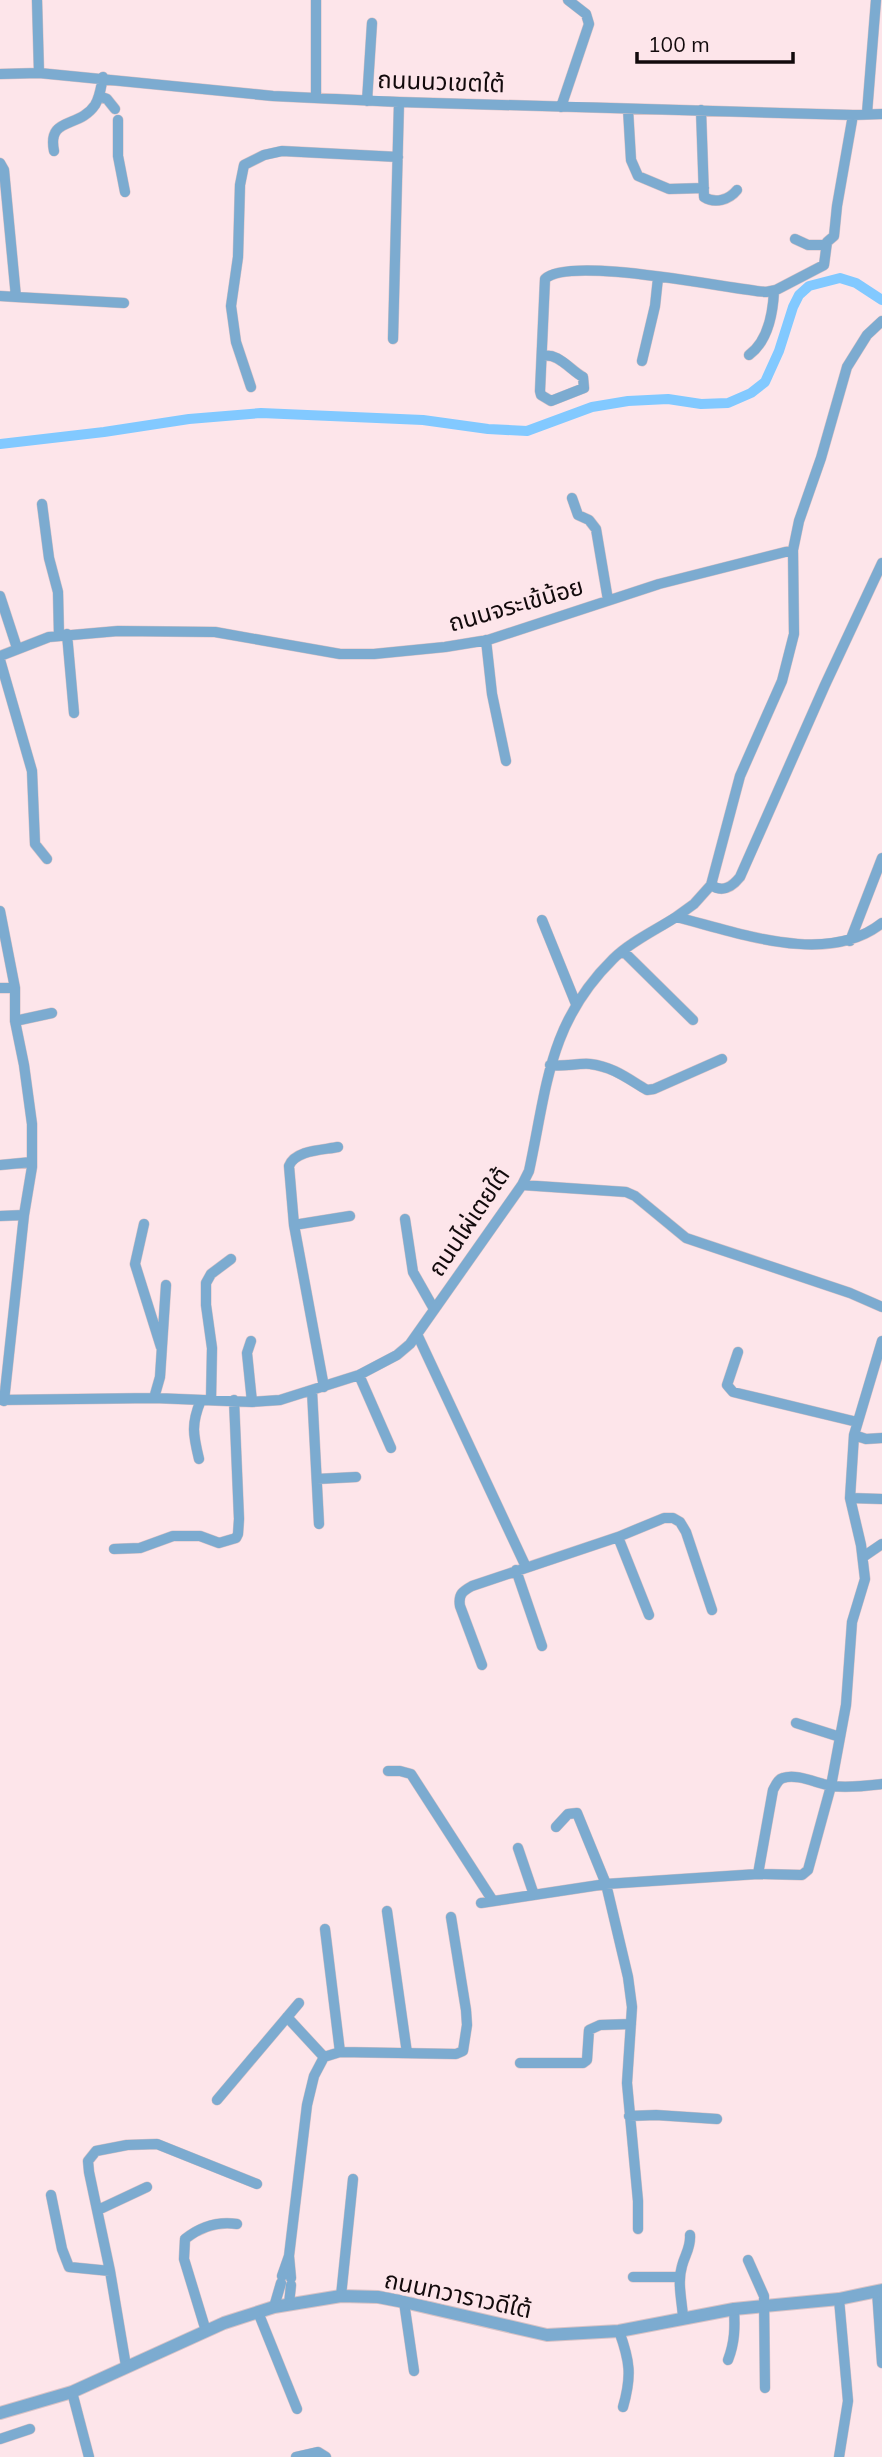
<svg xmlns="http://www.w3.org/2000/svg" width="882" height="2457" viewBox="0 0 882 2457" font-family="Mulish,'Noto Sans Thai',sans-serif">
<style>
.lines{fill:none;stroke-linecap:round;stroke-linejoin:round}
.canal{stroke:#82c9ff;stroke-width:10}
.minor-casing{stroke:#d7c2c6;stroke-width:11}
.tertiary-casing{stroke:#d7c2c6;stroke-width:14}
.minor{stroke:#7cabd0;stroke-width:10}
.tertiary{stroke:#7cabd0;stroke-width:12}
.labels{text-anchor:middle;stroke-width:7;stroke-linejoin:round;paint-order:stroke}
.street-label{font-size:24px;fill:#120a0c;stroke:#fde5ea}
</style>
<rect width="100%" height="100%" fill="#fde5ea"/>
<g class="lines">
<path class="canal" d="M0 444 104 432 189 419 261 413 423 420 488 429 527 431 592 407 628 401 668 399 701 404 728 403 751 393 765 382 779 351 793 307 799 295 809 286 840 278 856 283 882 300"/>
<defs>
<path id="minor" d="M37 0 39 73
M316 0V98
M0 74 39 73 273 96 399 102 853 115 882 114
M99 96 107 99 115 109
M367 101 372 23
M561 107 589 24 586 14 568 0
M628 109 631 160 638 176 669 189 704 188
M701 110 704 197C715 204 729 200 737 190
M867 113 876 0
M118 120V156L125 192
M54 151C47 116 79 129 95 105 100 97 101 87 103 77
M0 163 4 170 16 297 124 303
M795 239 808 245H826
M0 296 16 297
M393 339 399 102
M749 355C768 341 773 312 774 291
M542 356C558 352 570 370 583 377L584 388 551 401 541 395 540 391 545 279C569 255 728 289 766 292L776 290 824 265 827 242 834 236 837 206 853 115
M642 361 655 306 658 278
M251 387 236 342 231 306 238 257 240 185 244 165 264 155 282 151 398 157
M572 498 578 515 589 520 596 529 608 600
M42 504 49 558 58 592 59 636
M0 596 17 648
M67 634 74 713
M486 640 492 694 506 761
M0 656 49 637 118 631 215 632 340 654H374L445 647 488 640 659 584 793 550
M0 660 32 771 35 844 47 859
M711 885C723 893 732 887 740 877L825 685 882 563
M0 911 15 988V1021L24 1065 32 1124V1167L24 1215 4 1401
M676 917 694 904 711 885 740 776 782 681 794 634 793 550 799 521 821 458 847 367 867 335 882 321
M542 920 576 1004
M850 941 882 858
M623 951 693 1020
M0 988H15
M15 1021 52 1013
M550 1065C564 1067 577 1063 590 1064 614 1067 628 1079 647 1090L654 1089 722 1059
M0 1165 32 1162
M522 1185 626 1192 635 1196 686 1238 850 1293 882 1307
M0 1216 24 1215
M405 1219 413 1272 434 1309
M144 1224 135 1264 161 1347
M294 1225 350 1216
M417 1334 526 1567
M251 1341 247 1353 252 1402
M882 1341 854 1435 866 1439 882 1438
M738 1352 727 1385 733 1392 857 1422
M359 1375 391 1448
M324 1387 294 1225 289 1166C295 1150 323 1150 338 1147
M312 1391 319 1524
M154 1398 160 1377 166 1285
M0 1400 154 1398 252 1402 280 1400 359 1375 397 1355 410 1344 522 1185 529 1171C547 1088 548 1023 613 959 630 942 656 930 676 917 737 932 827 967 882 923
M211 1400 212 1348 206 1305V1283L211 1274 231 1259
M199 1459C193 1434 191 1424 201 1400
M317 1479 356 1477
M850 1498 882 1499
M618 1537 649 1615
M114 1549 140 1548 173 1536H200L219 1543 236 1538 238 1534 239 1519 234 1400
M863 1557 882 1544
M516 1570 542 1646
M482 1665 460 1606C458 1594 463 1591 472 1586L618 1537 664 1518H673L680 1522 686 1532 712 1610
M796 1723 840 1737
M388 1771H400L411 1774 493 1901
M556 1827 568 1814 577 1813 606 1884 628 1977 632 2007 627 2083 638 2201V2229
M518 1848 534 1895
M758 1874 773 1790C776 1785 778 1779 783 1778 797 1773 818 1784 832 1786 849 1788 865 1786 882 1784
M481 1903 606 1884 758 1874 802 1875 808 1870 831 1786 846 1705 852 1622 865 1579 861 1545 850 1498 854 1435
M387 1911 407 2053
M325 1929 340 2052
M287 2017 324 2057
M520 2063H583L587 2060 589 2030 600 2025 631 2024
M217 2100 299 2003
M629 2116 656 2115 717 2119
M51 2195 62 2249 69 2267 110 2271
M98 2210 147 2187
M748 2260 764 2296 765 2388
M282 2276 289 2256
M633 2277H680
M291 2278 289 2256 307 2105 314 2076 324 2057 340 2052 456 2054 463 2051 467 2025 466 2010 451 1917
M877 2291 882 2363
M341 2296 353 2179
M404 2302 414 2371
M289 2304 291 2285
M274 2307 281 2283
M258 2312 297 2409
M683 2317C682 2301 677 2282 682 2266 685 2254 691 2248 690 2235
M206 2331 184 2259 185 2239C200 2227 217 2221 237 2224
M619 2331C630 2361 632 2376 623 2407
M728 2360C735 2342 735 2327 734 2309
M126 2366 110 2271 89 2172 88 2161 96 2151 127 2145 157 2144 257 2184
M72 2392 89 2457
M0 2439 30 2429
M296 2457 318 2452 326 2457
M839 2457 848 2401 839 2299"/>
<path id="tertiary" d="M0 2413 72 2392 224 2323 274 2307 341 2296 378 2297 404 2302 547 2335 619 2331 734 2309 839 2299 882 2290"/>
</defs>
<use href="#minor" class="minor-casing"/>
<use href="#tertiary" class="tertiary-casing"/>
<use href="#minor" class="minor"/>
<use href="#tertiary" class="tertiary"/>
</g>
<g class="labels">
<g class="street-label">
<text transform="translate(441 82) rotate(2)" y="8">ถนนนวเขตใต้</text>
<text transform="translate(516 605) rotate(-16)" y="8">ถนนจระเข้น้อย</text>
<text transform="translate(469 1222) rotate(-56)" y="8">ถนนไผ่เตยใต้</text>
<text transform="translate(458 2295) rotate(12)" y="8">ถนนทวาราวดีใต้</text>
</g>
</g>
<path d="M637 52v10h156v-10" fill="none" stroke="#120a0c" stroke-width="3.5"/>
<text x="648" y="52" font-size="21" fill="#120a0c" stroke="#fde5ea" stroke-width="5" paint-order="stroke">100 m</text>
</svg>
